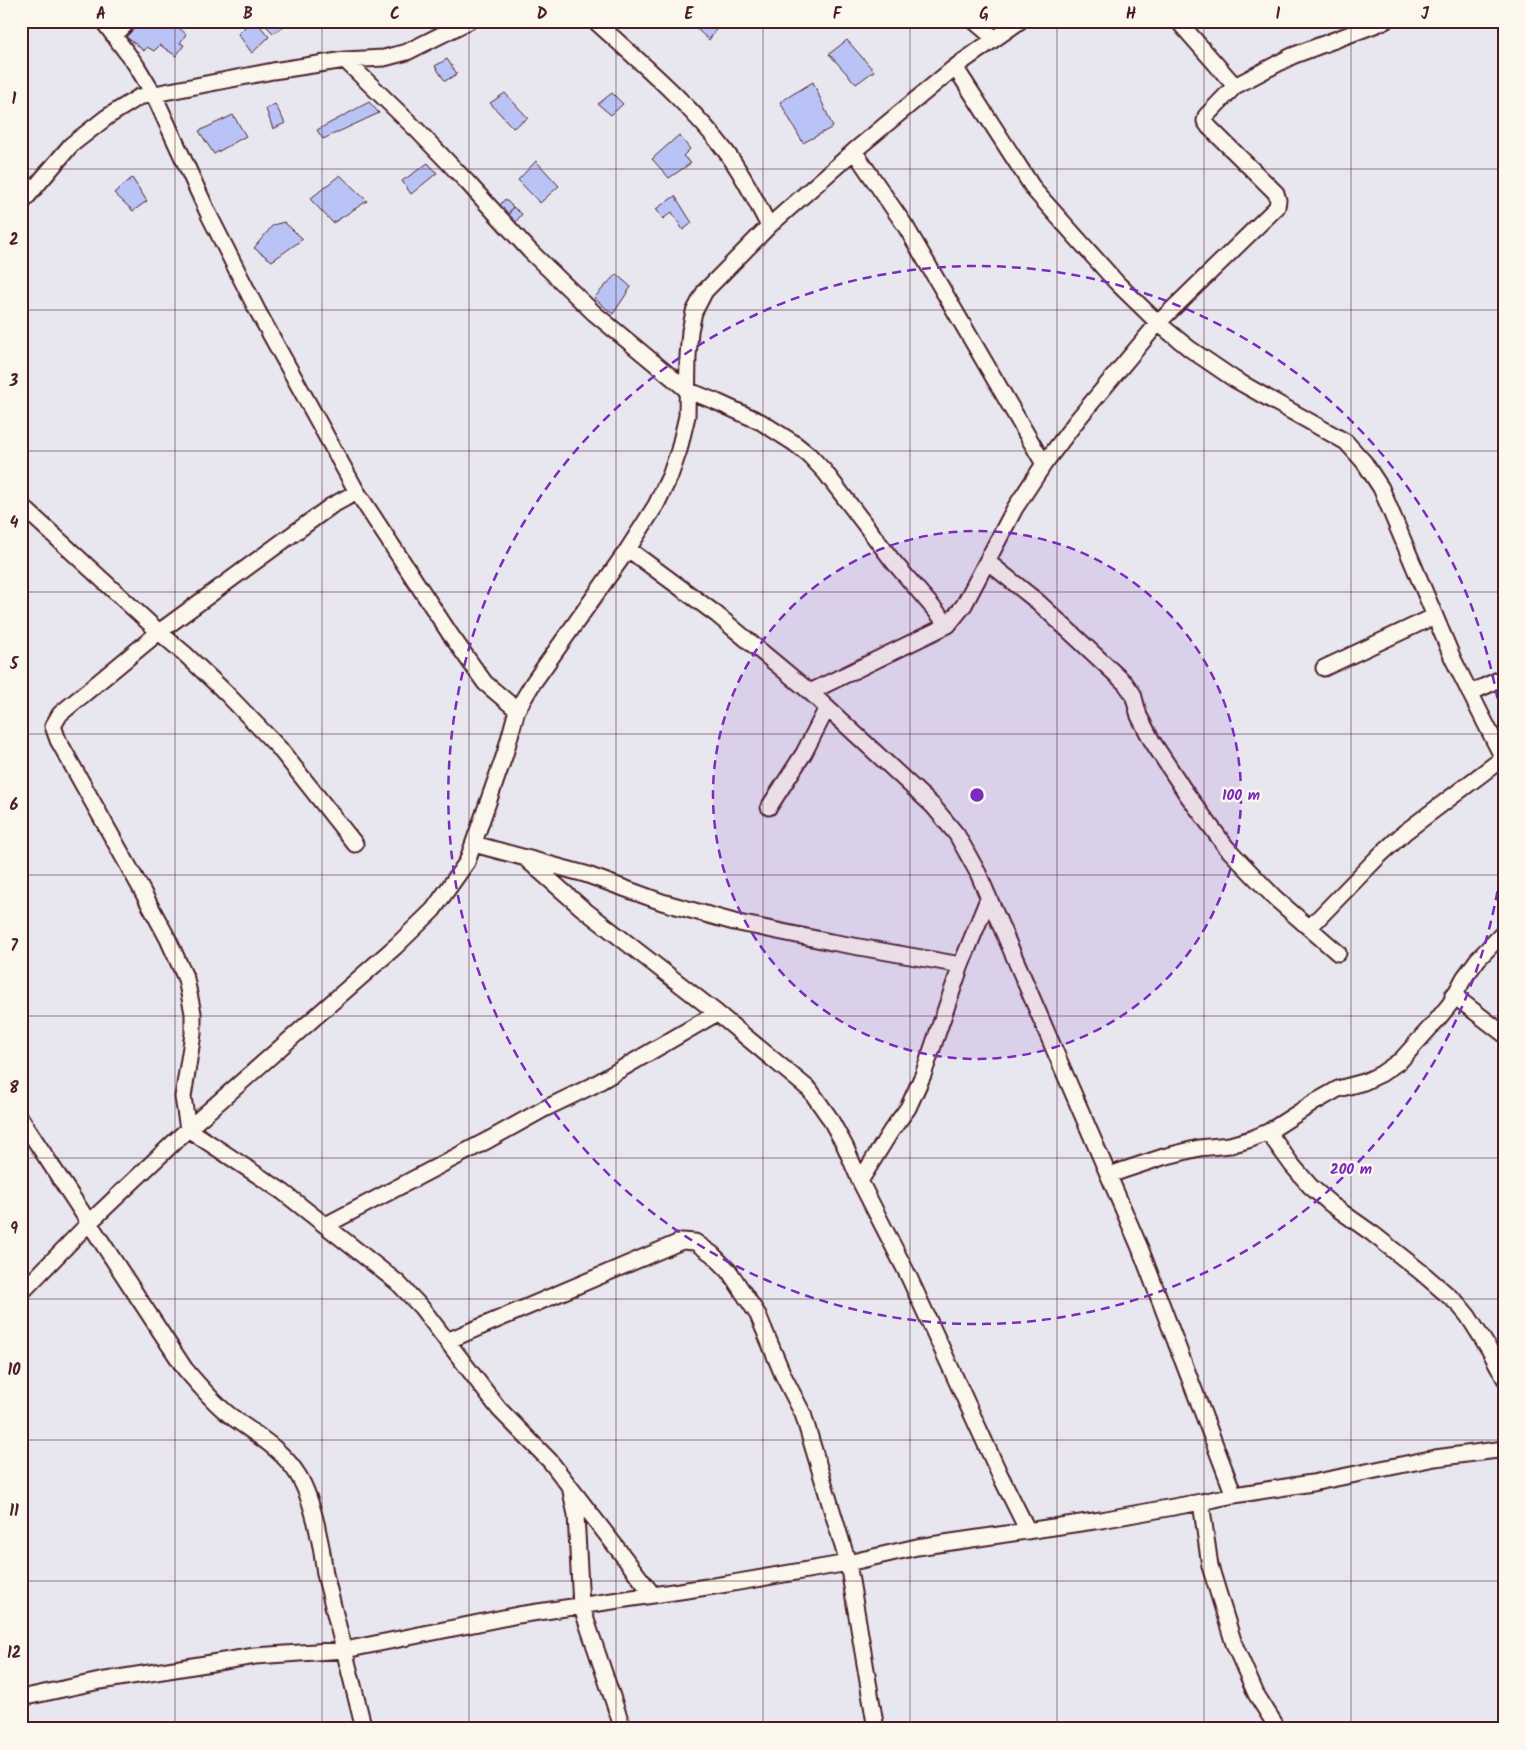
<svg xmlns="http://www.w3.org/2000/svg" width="1526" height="1750" viewBox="0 0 1526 1750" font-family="Kalam,sans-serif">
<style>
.building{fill:#bac3f5;stroke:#4a1f2b}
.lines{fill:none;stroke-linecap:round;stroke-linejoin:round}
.minor-casing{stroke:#4a1f2b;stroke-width:19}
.minor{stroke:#fbf7ec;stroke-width:15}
.grid{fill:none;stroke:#4a1f2b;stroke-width:1;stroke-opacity:0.55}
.ring{fill:none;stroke:#7b2cbf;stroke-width:2.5;stroke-dasharray:9 6}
.centre{fill:#7b2cbf;stroke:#fbf7ec;stroke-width:2.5}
.ring-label{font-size:15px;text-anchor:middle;font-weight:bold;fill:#7b2cbf;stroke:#fbf7ec;stroke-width:5;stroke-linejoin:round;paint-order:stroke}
.neatline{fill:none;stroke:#4a1f2b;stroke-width:2}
.grid-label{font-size:16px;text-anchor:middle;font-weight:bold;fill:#4a1f2b}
</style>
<rect width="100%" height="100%" fill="#e8e7ef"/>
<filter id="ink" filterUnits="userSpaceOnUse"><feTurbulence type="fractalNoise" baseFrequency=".02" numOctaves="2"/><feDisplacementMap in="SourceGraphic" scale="10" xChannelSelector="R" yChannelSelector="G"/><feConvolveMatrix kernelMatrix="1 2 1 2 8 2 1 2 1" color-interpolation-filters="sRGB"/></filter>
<g filter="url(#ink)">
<path class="building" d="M139 21H175L178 23V27L186 34 180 43 184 45 176 56 160 45 154 51 147 47 144 51 125 36Z
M251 21H256L269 37 252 53 238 34Z
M268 21H277L283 28 273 33 264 24Z
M688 21H719L721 22 709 40Z
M847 40 874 71 856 84 829 54Z
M447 59 457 74 445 81 435 66Z
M813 82 833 127 803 143 780 102Z
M505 93 528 118 513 128 490 103Z
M612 93 623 104 611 115 598 104Z
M369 102 379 113 323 139 317 130Z
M275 104 285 123 273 129 266 109Z
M233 115 246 136 214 154 199 131Z
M679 135 690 149 683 156 691 163 669 178 652 159Z
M536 161 559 186 540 203 518 180Z
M428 163 437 173 411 194 402 181Z
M340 175 367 201 333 223 310 199Z
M132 178 147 201 133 211 114 193Z
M675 196 692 223 683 230 672 212 663 219 656 209Z
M505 199 513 207 508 215 497 209Z
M513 207 522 214 515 223 508 215Z
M284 222 303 239 272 261 254 248 273 225Z
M616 274 631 287 613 314 594 298Z"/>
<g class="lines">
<defs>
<path id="minor" d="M103 21 136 65 154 95 209 215 257 310 357 492 450 634 485 683 517 710
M595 21C639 61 692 106 727 153 744 176 756 201 769 226
M974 21 994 38
M1178 21 1235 86
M114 36 129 21
M345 60 417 130 467 182 530 251 594 313 687 390 717 402 761 422 794 443 809 455 825 472 892 560 948 625
M955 67 1035 191 1117 283 1158 323 1190 349 1234 379 1346 442 1364 462 1381 488 1453 659 1505 762
M854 151 906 227 1044 464
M21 204 71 145 107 117 139 97 273 71 345 60 384 58 407 52 469 21
M357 492 331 506 159 632 60 714 53 726 58 740 139 885 168 939 186 979 193 1013V1034L183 1097 188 1129 283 1192 398 1283 421 1307 499 1409 550 1461 653 1595
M21 505 159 632 185 654 225 692 279 748 355 844
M628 549 716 614 810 692 863 741 933 806 957 835 978 873 1140 1248 1234 1495
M988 562 1038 602 1125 683 1133 694 1139 716 1152 741 1186 793 1226 847 1275 898 1338 953
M1324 668 1435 616
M810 692 948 625 964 605 1015 508 1044 464 1078 419 1158 323 1277 207 1278 200 1276 193 1209 127 1205 121 1206 116 1235 86 1292 56 1385 21
M1470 693 1505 677
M769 807 804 753 827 708
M474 844 585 874 662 902 734 922 831 942 961 965
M525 858 582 908 717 1013 810 1090 829 1117 845 1146 860 1181 908 1275 999 1473 1028 1531
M1309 928 1379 856 1405 832 1503 758
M1453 995 1505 1035
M21 1119 185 1369C199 1385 211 1400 227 1413 252 1433 281 1447 298 1475 313 1499 322 1546 325 1574L364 1729
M1268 1132 1292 1165 1310 1186 1332 1205 1373 1234 1421 1272 1458 1304 1468 1316 1489 1349 1505 1379
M1109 1175 1163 1157 1199 1148 1230 1145 1251 1139 1268 1132 1315 1102 1338 1089 1364 1082 1381 1074 1401 1060 1437 1020 1450 1004 1464 978 1478 959 1505 931
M860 1181 891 1131 908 1108 923 1075 961 965 988 899
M326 1225 490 1139 544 1109 592 1086 717 1013
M21 1293 90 1222 188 1129 396 946 433 910 467 862 505 754 517 710 533 683 628 549 656 505 670 476 679 450 687 416 688 356 690 331 694 312 705 291 769 226 854 151 955 67 1020 21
M447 1341 682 1241 695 1242 712 1254 729 1271 758 1315 783 1375 803 1414 848 1563 876 1729
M571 1491 576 1515 581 1605 623 1729
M1201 1502 1210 1566 1234 1644 1256 1694 1278 1729
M21 1698 100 1681 255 1656 345 1650 518 1615 727 1584 848 1563 917 1547 1101 1520 1201 1502 1234 1495 1312 1483 1435 1458 1505 1449"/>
</defs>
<use href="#minor" class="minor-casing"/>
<use href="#minor" class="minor"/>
</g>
</g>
<path class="grid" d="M175 21V1729M322 21V1729M469 21V1729M616 21V1729M763 21V1729M910 21V1729M1057 21V1729M1204 21V1729M1351 21V1729M21 169H1505M21 310H1505M21 451H1505M21 592H1505M21 734H1505M21 875H1505M21 1016H1505M21 1158H1505M21 1299H1505M21 1440H1505M21 1581H1505"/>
<circle cx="977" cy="795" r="264" fill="#7b2cbf" fill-opacity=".12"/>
<g class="ring">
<circle cx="977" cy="795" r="264"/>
<path d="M1505 832A529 529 0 1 1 1505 758"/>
</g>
<circle cx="977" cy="795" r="8" class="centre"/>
<g class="ring-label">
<text x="1241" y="800">100 m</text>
<text x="1351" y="1174">200 m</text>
</g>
<rect width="1526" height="1750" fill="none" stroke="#fbf7ec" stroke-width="55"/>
<rect x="28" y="28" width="1470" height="1694" class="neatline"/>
<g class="grid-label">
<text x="101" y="19">A</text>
<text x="248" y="19">B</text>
<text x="395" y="19">C</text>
<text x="542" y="19">D</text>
<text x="689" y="19">E</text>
<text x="837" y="19">F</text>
<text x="984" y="19">G</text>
<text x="1131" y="19">H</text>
<text x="1278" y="19">I</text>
<text x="1425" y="19">J</text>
<text x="14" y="104">1</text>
<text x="14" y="245">2</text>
<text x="14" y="386">3</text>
<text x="14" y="528">4</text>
<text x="14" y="669">5</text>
<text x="14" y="810">6</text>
<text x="14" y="951">7</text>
<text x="14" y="1093">8</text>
<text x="14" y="1234">9</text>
<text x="14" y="1375">10</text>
<text x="14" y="1516">11</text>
<text x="14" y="1658">12</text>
</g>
</svg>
